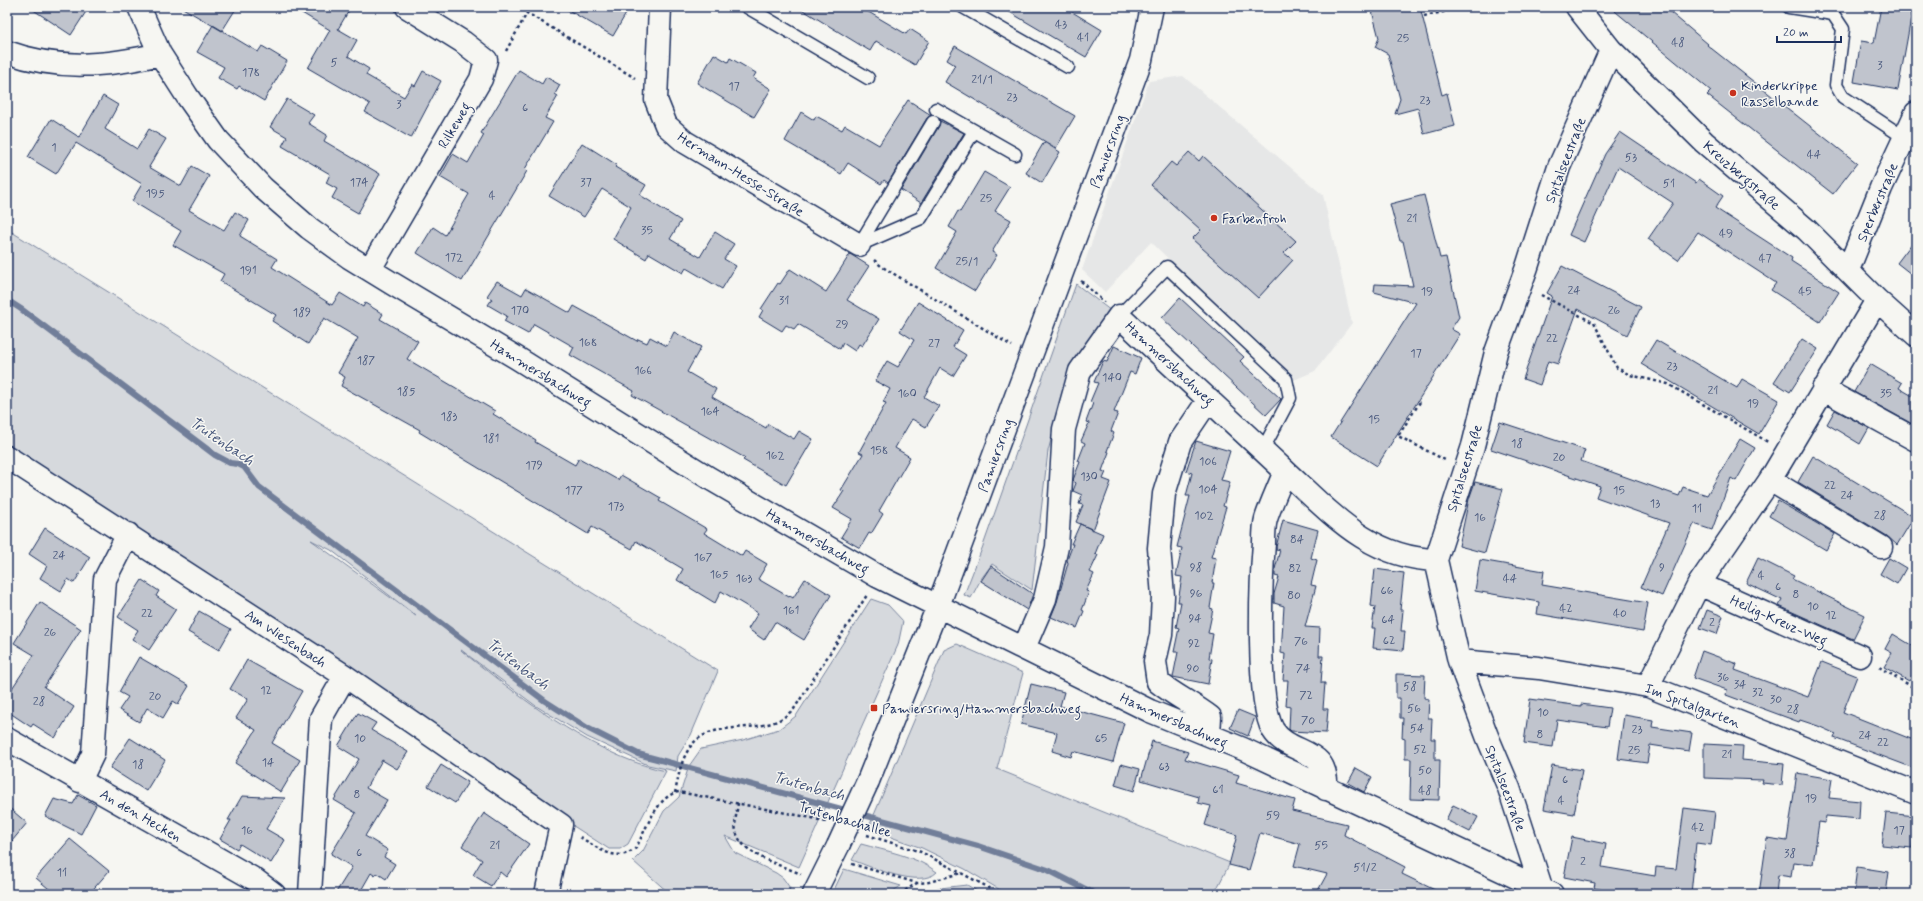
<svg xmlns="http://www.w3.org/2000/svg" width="1923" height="901" viewBox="0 0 1923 901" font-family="Mynerve,sans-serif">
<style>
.built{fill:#e6e7e7}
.green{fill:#d6d9dd;stroke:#78849e;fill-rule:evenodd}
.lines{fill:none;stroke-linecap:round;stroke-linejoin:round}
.stream{stroke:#717e99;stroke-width:6}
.building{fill:#c0c4cd;stroke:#1b2f5e}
.lane-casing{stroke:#1b2f5e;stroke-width:15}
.street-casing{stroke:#1b2f5e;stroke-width:25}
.path{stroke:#1b2f5e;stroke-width:2.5;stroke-dasharray:3 3;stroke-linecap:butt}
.lane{stroke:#f6f6f2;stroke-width:12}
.street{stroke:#f6f6f2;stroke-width:22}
.street-bridge-casing{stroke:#1b2f5e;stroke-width:25;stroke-linecap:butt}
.street-bridge{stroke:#f6f6f2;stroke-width:22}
.poi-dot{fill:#c8321e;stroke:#f6f6f2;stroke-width:1.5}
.labels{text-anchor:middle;stroke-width:3;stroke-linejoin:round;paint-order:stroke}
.number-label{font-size:12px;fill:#44547a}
.poi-label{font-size:14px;fill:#1b2f5e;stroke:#f6f6f2;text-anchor:start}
.street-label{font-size:14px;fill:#1b2f5e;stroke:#f6f6f2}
.water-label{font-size:15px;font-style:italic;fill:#46567b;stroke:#f6f6f2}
</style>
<rect width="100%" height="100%" fill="#f6f6f2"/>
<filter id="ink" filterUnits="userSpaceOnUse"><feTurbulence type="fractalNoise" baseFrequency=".025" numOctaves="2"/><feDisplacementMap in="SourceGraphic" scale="8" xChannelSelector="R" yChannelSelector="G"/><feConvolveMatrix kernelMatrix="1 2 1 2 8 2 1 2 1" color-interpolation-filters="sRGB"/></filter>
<g filter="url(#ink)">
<path class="built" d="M1183 76 1323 195 1352 323 1315 371 1294 380 1151 242 1105 292 1082 270 1149 81Z"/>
<path class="green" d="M7 229 718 671 691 735 678 756 676 771 648 765 587 737 536 706 461 650C472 660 485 669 496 678 544 715 606 759 666 771L628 844 620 849H609L502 780 7 451ZM311 540 331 550 416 616Z
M1076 284 1111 311 1058 414 1048 451 1032 590 992 564 981 579 971 598 964 595 983 546Z
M871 599 888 605 903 621 898 645 799 867 725 836 735 853 776 873 783 878 790 888 788 894H670L633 861 643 851 664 811 679 797 689 766 701 749 743 740 779 729 796 716Z
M957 644 1023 673 997 769 1230 863 1214 894H1007L965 869 922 848 868 829 944 650Z
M861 844C886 851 916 856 937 872 921 889 871 867 852 860Z
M844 869 901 886 888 894H832Z
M967 885 982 894H915L922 890Z"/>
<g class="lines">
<path class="stream" d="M7 300 21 309 215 455 230 463 238 464 244 467 259 487 545 701 589 729 638 754 978 846 1048 870 1095 894"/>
</g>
<path class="building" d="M29 7H89L71 35Z
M181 7H237L222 31Z
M292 7H351L338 29 357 40 348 56 369 69 366 75 404 97 412 84 415 86 423 71 441 81 411 138 365 112 370 104 308 68 330 30Z
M563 7H618L627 12 613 36Z
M798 7H860L906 34 910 29 929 41 915 65 876 41 870 51Z
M1001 7H1064L1102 30 1086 57Z
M1371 7H1420L1442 95 1447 93 1455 126 1424 134 1418 108 1395 114 1400 99 1388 54 1375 47 1379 38Z
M1610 7H1664L1708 44 1707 45 1857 163 1833 194 1707 95 1711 91Z
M1881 7H1913L1898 90 1854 82 1861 41 1874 43Z
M213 25 258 52 262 46 287 61 264 101 239 86 237 89 218 78 224 67 197 52Z
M955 46 1075 116 1056 148 945 82 955 65 947 60Z
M714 54 728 62 730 58 756 73 753 78 771 89 754 117 697 83Z
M519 70 542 84 546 77 560 85 555 94 558 96 545 118 553 122 525 169 527 171 462 281 417 253 433 227 445 235 469 194 440 177 453 154 468 163 484 135 481 133Z
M103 96 118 105 105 129 137 149 149 129 166 139 149 167 181 186 192 166 209 176 189 210 224 230 235 212 249 220 240 236 277 259 272 267 332 305 340 293 363 307 365 303 383 314 380 319 418 341 407 359 495 411 493 414 536 440 535 442 575 465 579 458 618 480 621 475 661 498 659 501 707 529 704 533 742 556 745 551 767 564 758 579 789 597 790 596 793 598 805 579 831 595 804 640 775 622 764 640 748 629 758 613 721 591 715 603 677 580 683 569 636 541 632 549 592 527 588 534 419 432 420 430 341 386 345 377 338 373 358 338 324 318 308 344 272 321 276 315 220 281 224 274 173 245 181 231 132 201 142 184 76 143 56 174 28 157 51 119 79 137Z
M287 99 314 115 308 123 327 135 324 141 380 174 358 213 332 198 337 189 326 183 330 174 282 146 287 137 270 127Z
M908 100 931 115 927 118 888 183 884 180 881 184 848 163 841 174 785 141 801 112 814 120 816 116 842 130 845 125 879 145Z
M940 121 964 133 921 203 901 190 939 126Z
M1620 132 1696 183 1699 179 1723 196 1715 208 1792 258 1791 261 1839 292 1820 322 1771 290 1776 283 1698 232 1678 260 1648 239 1673 203 1618 167 1584 242 1569 235 1605 154Z
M1044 142 1060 152 1042 183 1026 173Z
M582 143 617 165 615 167 646 185 640 195 681 221 670 239 700 257 715 232 734 244 724 259 736 266 722 289 686 268 683 273 649 253 646 259 613 239 631 207 602 189 584 217 549 196Z
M1189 152 1199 161 1203 156 1296 241 1284 253 1293 260 1258 298 1192 239 1201 230 1151 185 1171 162 1176 166Z
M984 172 1010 187 995 211 1011 220 992 252 997 255 975 291 936 268 957 232 949 227 958 211 960 212Z
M1424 195 1440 258 1446 257 1459 317 1451 329 1460 334 1377 466 1331 437 1416 303 1374 292 1375 284 1413 286 1403 241H1400L1390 204Z
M1916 238V278L1897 263Z
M850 254 869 266 847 300 879 319 862 346 859 344 855 351 843 343 840 349 798 324 794 329 786 325 782 331 759 317 763 310 761 309 778 283 780 284 790 269 826 292Z
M1562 266 1641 307 1627 335 1578 309 1558 364 1548 361 1540 385 1523 379 1552 296 1547 293Z
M497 281 522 295 526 288 570 313 574 306 637 341 638 339 647 343 650 337 667 346 674 332 701 347 687 372 716 389 712 397 766 428 768 424 794 439 799 431 813 439 786 485 743 460 745 458 632 395 634 391 570 355 574 347 534 324 528 334 504 321 507 316 488 305 492 299 487 296Z
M1180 298 1244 357 1240 361 1281 399 1266 415 1162 318Z
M918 302 963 330 953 347 966 355 953 376 940 368 924 397 939 406 926 427 912 419 895 448 910 457 879 511 883 514 871 534 869 533 860 548 841 537 852 519 833 508 844 491 841 490 863 454 859 452 886 403 883 402 890 389 875 381 887 361 898 367 914 340 900 331Z
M1802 339 1818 349 1790 392 1774 382Z
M1656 340 1737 388 1742 379 1779 400 1759 434 1641 364Z
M1114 346 1141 358 1135 374 1130 372 1114 412 1118 413 1111 431 1114 433 1107 451 1109 452 1102 471 1106 472 1103 479 1111 482 1093 530 1076 522 1083 505 1079 504 1082 495 1073 491 1076 483 1073 480 1080 462 1078 461 1085 443 1081 441 1089 423 1086 422 1093 403 1090 402 1098 383 1094 382 1103 361 1107 362Z
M1870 364 1902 383 1899 388 1916 398V426L1854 392Z
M1835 410 1869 428 1860 444 1827 424Z
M1500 422 1585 450 1581 461 1679 496 1683 487 1707 495 1740 439 1755 448 1736 481 1731 478 1712 530 1694 524 1662 596 1641 587 1669 523 1596 497 1600 486 1491 449Z
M1196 441 1230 451 1221 480 1230 482 1223 506 1226 507 1211 557 1216 558 1212 583H1214L1210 608 1213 609 1208 633 1213 634 1209 658 1212 659 1208 684 1173 677 1178 652H1174L1179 628 1176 627 1181 602H1178L1182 577 1176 576 1182 548 1177 547 1190 496H1186L1192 473 1186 471Z
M1813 456 1914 517 1897 545 1887 536 1798 482Z
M1475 482 1503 489 1485 553 1459 546 1469 499Z
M1778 501 1835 534 1826 550 1769 516Z
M1283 520 1318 530 1311 558 1317 560 1311 585 1316 586 1305 627 1320 628 1319 656H1323L1321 683H1325L1323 709H1328L1326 733 1291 731 1289 729 1290 707 1286 706 1288 680H1283L1285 654 1281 653 1284 606 1274 603V594L1279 577 1275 576V569L1280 550 1276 549V547Z
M1080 524 1103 534 1095 554 1098 555 1090 572 1094 574 1086 591 1089 592 1082 610 1084 611 1077 628 1051 617 1057 602 1068 563 1067 560 1073 544H1071Z
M45 528 90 557 74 583 68 579 61 591 40 578 47 566 29 554Z
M1758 558 1794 576 1792 579 1865 615 1853 639 1779 606 1782 600 1746 583Z
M1889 558 1906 568 1897 584 1880 574Z
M1480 560 1544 571 1542 585 1648 603 1643 632 1537 614 1539 602 1475 591Z
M991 566 1033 594 1027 610 981 581Z
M1375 569 1404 573 1400 610H1403L1401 631H1405L1403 651 1373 648 1375 628H1372L1375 607 1371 606Z
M142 580 159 591 156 596 176 609 149 650 132 639 138 630 118 617Z
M40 602 81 629 44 687 74 707 55 738 33 724 31 727 7 711V696L34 655 14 643Z
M1707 610 1723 616 1717 634 1700 628Z
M199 611 231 629 219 650 188 632Z
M1893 634 1916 648V669L1909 681 1884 667 1892 653 1885 649Z
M1702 651 1737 664 1735 670 1808 697 1822 662 1857 676 1843 712 1916 741V769L1834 738 1836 734 1818 726 1800 720 1799 722 1726 695 1727 690 1693 678Z
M139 657 189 686 178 704 173 701 163 718 147 708 139 722 119 710 128 697 119 692Z
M247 660 302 691 272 743 300 760 281 792 235 763 256 730 236 718 248 699 230 689Z
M1396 674 1425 675 1424 698 1429 699 1428 718H1432L1431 739H1435V760H1440L1439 800 1410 799 1411 759H1405V739L1402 738 1403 718H1400V698H1396Z
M1031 684 1064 692 1060 706 1124 723 1113 762 1073 751 1071 757 1052 751 1057 733 1021 724Z
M1530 699 1581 706V704L1610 708 1607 727 1557 720 1553 747 1524 743Z
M1238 710 1255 717 1248 736 1230 728Z
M358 713 376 723 371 730 408 752 397 769 382 760 366 788 387 800 365 836 388 850 384 857 395 864 386 879 377 873 375 876 371 873 359 894H335L352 867 331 854 356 813 334 800 359 759 338 746Z
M1624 715 1653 720 1652 727 1692 733 1689 751 1650 745 1647 763 1618 759Z
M130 738 165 760 146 791 110 768Z
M1152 741 1188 752 1185 759 1239 775 1236 783 1295 800 1292 811 1347 824 1344 835 1405 867 1402 874 1443 894H1316L1327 874 1294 866 1300 844 1260 833 1249 870 1229 865 1237 835 1205 825 1211 806 1198 803 1199 797 1141 780Z
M1704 744 1743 746 1742 760 1784 764 1782 785 1762 783 1763 780 1704 778Z
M1121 764 1140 769 1134 791 1115 785Z
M441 765 468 782 455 803 428 786Z
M1552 765 1582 770 1574 814 1544 809Z
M1356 768 1372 777 1364 792 1348 783Z
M1797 773 1832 779 1829 798 1860 801 1859 819 1826 816 1825 823 1819 822 1813 864 1793 862 1791 877 1778 875 1776 894H1759L1767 838 1787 841Z
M78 795 96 805 81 834 45 816 54 799 73 804Z
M242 796 285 798 266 829 285 840 271 863 240 844 237 849 220 839 231 820H228Z
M1453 805 1478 817 1470 832 1446 820Z
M7 806 27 823 7 847Z
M1684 808 1715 812 1711 845 1696 843 1691 894H1626L1594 888 1595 883 1564 877 1572 837 1606 844 1602 867 1655 876 1656 867 1676 869Z
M484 813 529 844 506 877 500 872 491 886 473 875 482 860 462 846Z
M1886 813 1916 816 1912 848 1882 845Z
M70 839 109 871 89 894H55L36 878Z
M1857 867 1889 872 1886 894H1854Z"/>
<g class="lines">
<defs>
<path id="lane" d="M747 7 868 78
M963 7 1068 67
M1789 7 1833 14 1843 29 1836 85 1843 97 1905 138
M936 109 1015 154
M859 245 921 218 974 131
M859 245 933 122
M1119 316 1167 267 1286 379 1290 398 1263 449"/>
<path id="street" d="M139 7 160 54 187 96 218 140 263 188 309 228 349 257 393 284 517 358 709 478 877 576 1150 711 1243 749 1552 894
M660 7 656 100 666 125 685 142 859 245
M1577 7 1611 50 1704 142 1807 230 1877 300 1916 335
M7 52C59 71 108 66 160 54
M370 269 481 79 486 60 463 42 407 7
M1848 270 1881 188 1916 113
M1823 389 1916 440
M7 457 345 676 561 825 546 894
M1285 471C1331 513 1369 558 1436 560
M1770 480 1881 547
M1699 584 1860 656
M1024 648 1045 599 1057 547 1064 429 1080 371 1119 316 1285 471C1279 487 1271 503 1266 519 1264 526 1264 535 1264 543 1261 580 1256 701 1273 730 1290 757 1329 745 1326 789
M1459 661 1539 668 1648 686 1916 793
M1648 686 1699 584 1770 480 1877 300
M1209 735 1210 717C1193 704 1174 695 1158 682L1155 661 1161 635 1163 596 1159 548 1164 494 1180 442 1209 399
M7 739 254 879 274 894
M80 781 93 754 105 579 128 534
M868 781 938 606 1141 60 1152 7
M1542 890 1509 788 1487 736 1459 661 1436 560 1473 446 1496 352 1527 267 1559 167 1611 50
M310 894 321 718 345 676
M814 894 838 846"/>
</defs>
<use href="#lane" class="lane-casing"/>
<use href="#street" class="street-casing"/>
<path class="path" d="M1424 16 1467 7
M506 51 527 13 635 78
M874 260 881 266 1012 346
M1081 281 1104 302
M1541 295 1594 323 1617 368 1630 375 1668 384 1768 442
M1420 402 1398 436 1447 461
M1879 667 1916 689
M675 793C678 779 680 764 687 752 705 718 751 734 779 720 785 717 789 713 794 709L867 595
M738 803C737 812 734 822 736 831 741 855 781 865 801 874
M867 835 921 852 1001 894
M580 837C598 848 616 864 636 848 645 831 658 794 679 792L812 818 826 822
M852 864 917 883 929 882 961 873
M900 894 917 883"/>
<use href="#lane" class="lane"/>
<use href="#street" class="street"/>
<defs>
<path id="street-bridge" d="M838 846 868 781"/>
</defs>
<use href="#street-bridge" class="street-bridge-casing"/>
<use href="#street-bridge" class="street-bridge"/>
</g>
</g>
<g class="poi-dot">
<circle cx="1733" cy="93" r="4"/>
<circle cx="1214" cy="218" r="4"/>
<rect x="870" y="704" width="8" height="8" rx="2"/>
</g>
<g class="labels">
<g class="number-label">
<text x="1061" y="28">43</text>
<text x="1083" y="41">41</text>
<text x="1403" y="42">25</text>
<text x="1678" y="46">48</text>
<text x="334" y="66">5</text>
<text x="1880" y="69">3</text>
<text x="251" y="76">178</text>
<text x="982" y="83">21/1</text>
<text x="734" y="90">17</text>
<text x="1012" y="101">23</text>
<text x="1425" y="104">23</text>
<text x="399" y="108">3</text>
<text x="525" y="111">6</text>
<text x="54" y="151">1</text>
<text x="1814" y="158">44</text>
<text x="1631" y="161">53</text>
<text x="359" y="186">174</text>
<text x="586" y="186">37</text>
<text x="1669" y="187">51</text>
<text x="155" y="197">195</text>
<text x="492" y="199">4</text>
<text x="986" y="202">25</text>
<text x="1412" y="222">21</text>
<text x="647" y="234">35</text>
<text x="1726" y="237">49</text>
<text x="454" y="261">172</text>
<text x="1765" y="262">47</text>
<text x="967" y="265">25/1</text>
<text x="248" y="274">191</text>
<text x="1574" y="294">24</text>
<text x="1427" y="295">19</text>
<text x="1805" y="295">45</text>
<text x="784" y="304">31</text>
<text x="520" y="314">170</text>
<text x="1614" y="314">26</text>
<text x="302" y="316">189</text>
<text x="842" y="328">29</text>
<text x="1552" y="342">22</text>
<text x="588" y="346">168</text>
<text x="934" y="347">27</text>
<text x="1416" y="357">17</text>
<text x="366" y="364">187</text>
<text x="1672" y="370">23</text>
<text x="643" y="374">166</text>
<text x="1112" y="381">140</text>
<text x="1713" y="394">21</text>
<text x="406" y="395">185</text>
<text x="907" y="397">160</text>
<text x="1886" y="397">35</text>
<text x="1753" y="407">19</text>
<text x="710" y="415">164</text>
<text x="449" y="420">183</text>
<text x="1374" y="423">15</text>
<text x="491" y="442">181</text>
<text x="1517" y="447">18</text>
<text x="879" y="454">158</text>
<text x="775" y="459">162</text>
<text x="1559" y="461">20</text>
<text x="1208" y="465">106</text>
<text x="534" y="469">179</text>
<text x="1089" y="480">130</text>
<text x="1830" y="489">22</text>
<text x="1208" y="493">104</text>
<text x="574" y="494">177</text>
<text x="1619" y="494">15</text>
<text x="1847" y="499">24</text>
<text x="1655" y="507">13</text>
<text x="616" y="510">173</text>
<text x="1697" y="512">11</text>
<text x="1204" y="519">102</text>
<text x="1880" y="519">28</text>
<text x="1480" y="521">16</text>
<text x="1297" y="543">84</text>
<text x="59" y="559">24</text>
<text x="703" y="561">167</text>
<text x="1196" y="571">98</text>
<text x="1662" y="571">9</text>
<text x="1295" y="572">82</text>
<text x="719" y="578">165</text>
<text x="1761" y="579">4</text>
<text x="744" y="582">163</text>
<text x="1510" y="582">44</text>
<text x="1778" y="590">6</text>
<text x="1387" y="594">66</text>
<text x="1196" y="597">96</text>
<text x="1796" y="598">8</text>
<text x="1294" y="599">80</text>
<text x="1813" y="610">10</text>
<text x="1566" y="612">42</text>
<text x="791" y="614">161</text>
<text x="147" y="617">22</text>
<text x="1620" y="617">40</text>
<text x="1831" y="619">12</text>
<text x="1195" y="622">94</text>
<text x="1388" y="623">64</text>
<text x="1712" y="626">2</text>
<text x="50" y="636">26</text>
<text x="1389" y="644">62</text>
<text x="1301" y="645">76</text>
<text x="1194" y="647">92</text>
<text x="1193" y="672">90</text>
<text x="1303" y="672">74</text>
<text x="1723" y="681">36</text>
<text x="1740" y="688">34</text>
<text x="1410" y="690">58</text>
<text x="266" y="694">12</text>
<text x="1758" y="696">32</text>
<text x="1306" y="699">72</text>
<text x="155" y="700">20</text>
<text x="1776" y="703">30</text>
<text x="39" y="705">28</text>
<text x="1414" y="712">56</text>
<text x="1793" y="713">28</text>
<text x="1543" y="716">10</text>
<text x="1308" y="724">70</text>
<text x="1417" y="732">54</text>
<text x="1637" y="733">23</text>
<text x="1540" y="738">8</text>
<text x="1865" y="739">24</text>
<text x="360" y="742">10</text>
<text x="1101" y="742">65</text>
<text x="1883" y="746">22</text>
<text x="1420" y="753">52</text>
<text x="1634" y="754">25</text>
<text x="1727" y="758">21</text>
<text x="268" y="766">14</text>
<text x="138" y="768">18</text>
<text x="1164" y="770">63</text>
<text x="1425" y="774">50</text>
<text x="1565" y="783">6</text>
<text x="1218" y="793">61</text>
<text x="1425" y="794">48</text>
<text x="357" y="798">8</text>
<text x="1811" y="802">19</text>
<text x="1561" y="804">4</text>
<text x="1273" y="819">59</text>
<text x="1698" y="831">42</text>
<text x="247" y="834">16</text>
<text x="1899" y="834">17</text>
<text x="495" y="849">21</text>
<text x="1321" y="849">55</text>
<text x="359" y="856">6</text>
<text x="1790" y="857">38</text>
<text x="1583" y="865">2</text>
<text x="1365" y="871">51/2</text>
<text x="62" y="876">11</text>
</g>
<g class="poi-label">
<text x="1741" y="90">Kinderkrippe<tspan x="1741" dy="16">Rasselbande</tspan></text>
<text x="1222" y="223">Farbenfroh</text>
<text x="882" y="713">Pamiersring/Hammersbachweg</text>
</g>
<g class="street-label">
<text transform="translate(454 125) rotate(-60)" y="5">Rilkeweg</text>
<text transform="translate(1107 151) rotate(-70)" y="5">Pamiersring</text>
<text transform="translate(1565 160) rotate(-69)" y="5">Spitalseestraße</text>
<text transform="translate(741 174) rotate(32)" y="5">Hermann-Hesse-Straße</text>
<text transform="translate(1742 175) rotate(41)" y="5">Kreuzbergstraße</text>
<text transform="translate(1877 202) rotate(-67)" y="5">Sperberstraße</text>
<text transform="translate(1170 363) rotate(43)" y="5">Hammersbachweg</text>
<text transform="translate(541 373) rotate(32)" y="5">Hammersbachweg</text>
<text transform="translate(995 455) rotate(-70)" y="5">Pamiersring</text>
<text transform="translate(1464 468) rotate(-73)" y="5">Spitalseestraße</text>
<text transform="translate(818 541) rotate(30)" y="5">Hammersbachweg</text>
<text transform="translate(1779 620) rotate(24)" y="5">Heilig-Kreuz-Weg</text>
<text transform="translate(286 638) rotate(33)" y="5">Am Wiesenbach</text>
<text transform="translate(1693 705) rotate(21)" y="5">Im Spitalgarten</text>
<text transform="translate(1174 720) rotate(24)" y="5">Hammersbachweg</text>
<text transform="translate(1506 788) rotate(69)" y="5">Spitalseestraße</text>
<text transform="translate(141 815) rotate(30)" y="5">An den Hecken</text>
<text transform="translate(845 819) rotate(16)" y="5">Trutenbachallee</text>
</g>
<g class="water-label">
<text transform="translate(222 441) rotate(34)" y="5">Trutenbach</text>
<text transform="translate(518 664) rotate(37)" y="5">Trutenbach</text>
<text transform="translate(809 786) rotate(15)" y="5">Trutenbach</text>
</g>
</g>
<rect width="1923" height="901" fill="none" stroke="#f6f6f2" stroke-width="24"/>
<rect x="12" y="12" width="1899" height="877" fill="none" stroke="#1b2f5e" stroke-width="1.5" filter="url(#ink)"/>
<path d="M1777 36v6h64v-6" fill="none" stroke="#1b2f5e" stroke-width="2"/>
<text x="1783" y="36" font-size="12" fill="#1b2f5e" stroke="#f6f6f2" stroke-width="3" paint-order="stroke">20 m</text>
</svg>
